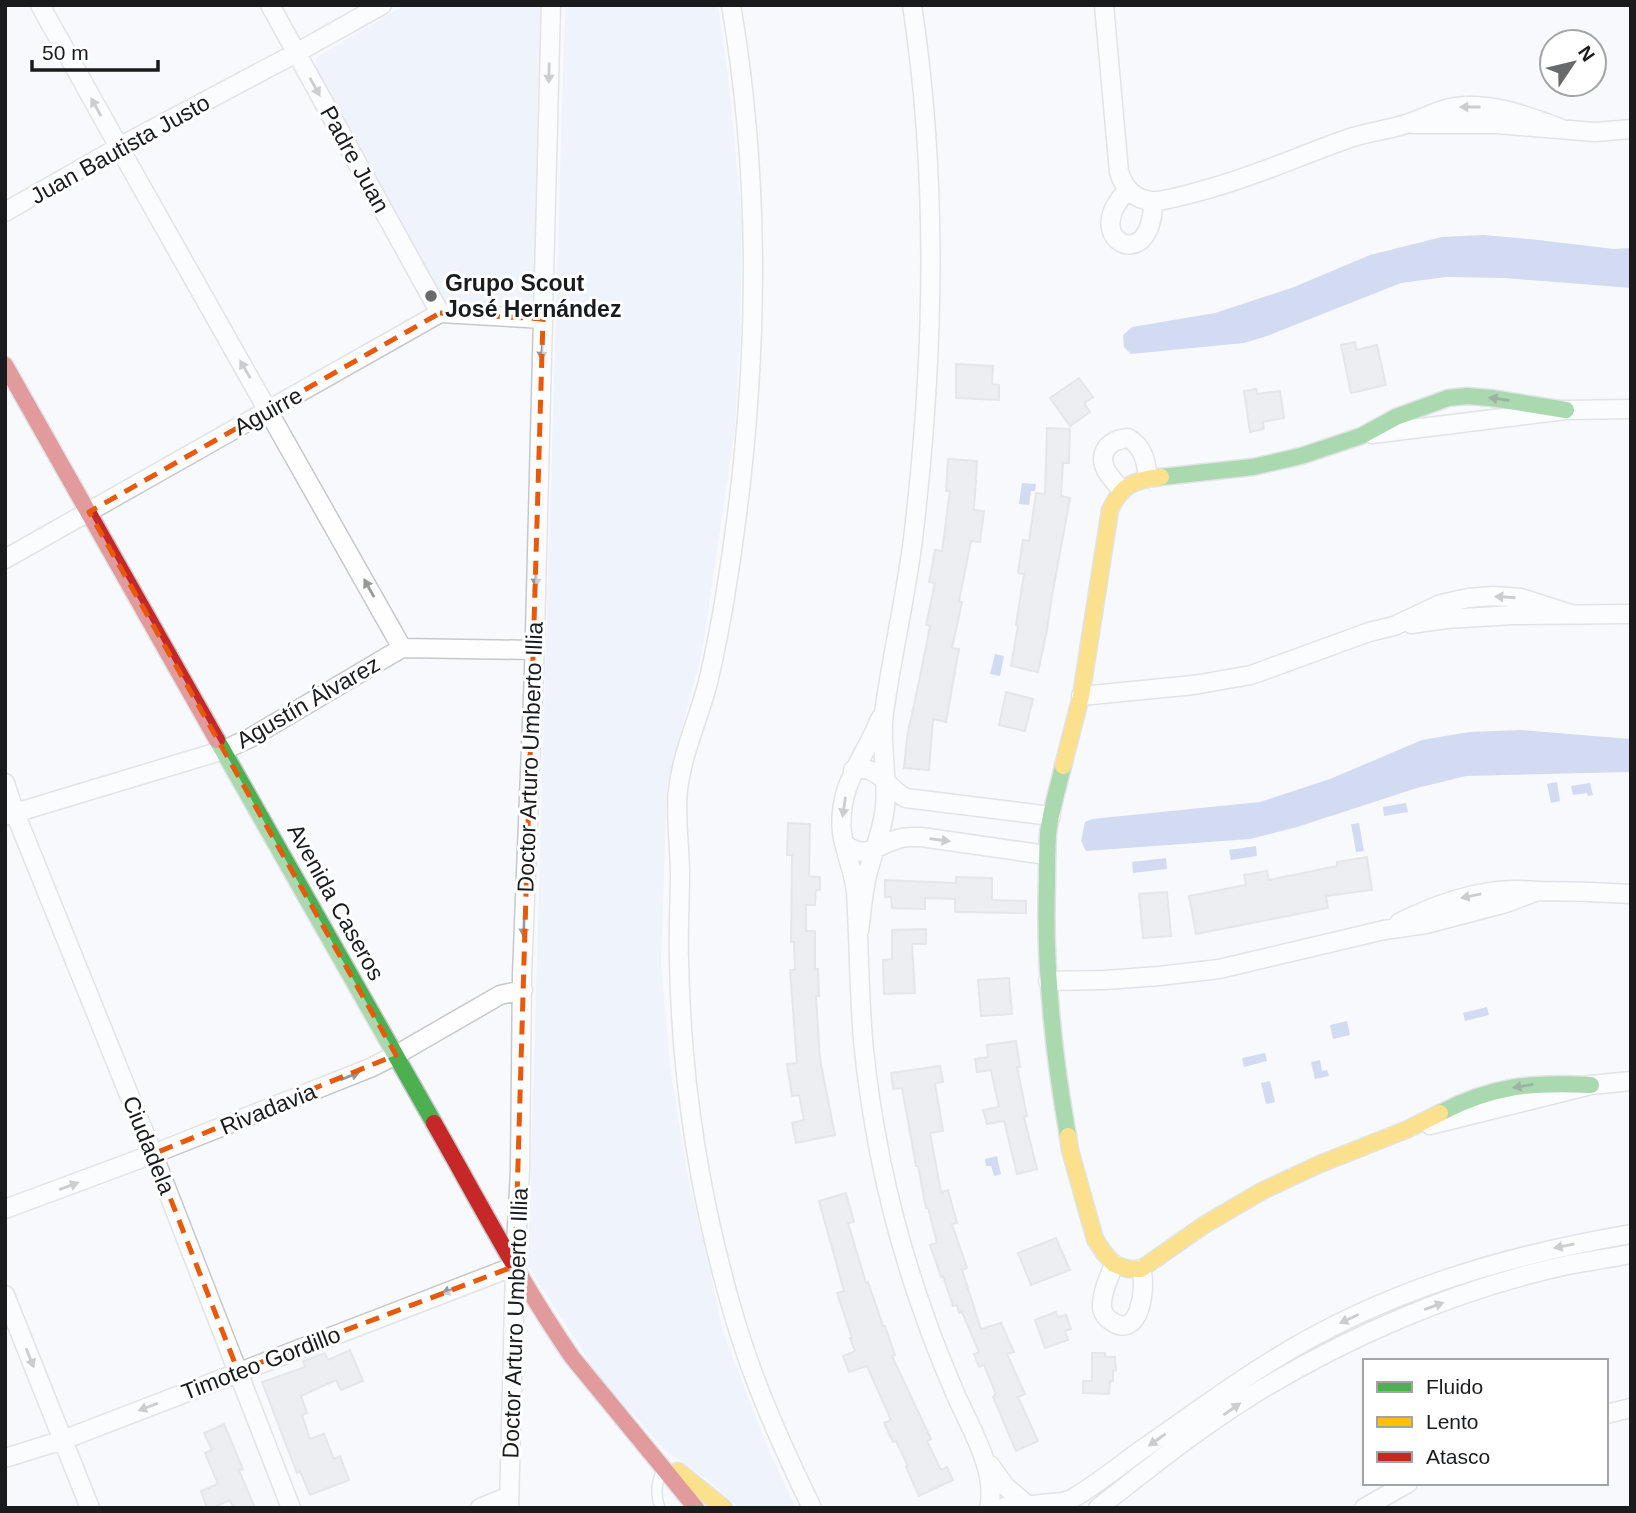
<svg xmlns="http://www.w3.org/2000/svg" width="1636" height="1513" viewBox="0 0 1636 1513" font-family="Helvetica,sans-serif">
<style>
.green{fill:#e4eaf9}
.water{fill:#a6b6e7}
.building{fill:#dddfe2;stroke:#cecfd2;stroke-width:2}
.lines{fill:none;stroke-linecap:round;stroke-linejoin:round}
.lane-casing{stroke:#c7c8cb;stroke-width:12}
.street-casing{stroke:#c7c8cb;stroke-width:21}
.fast-casing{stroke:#c7c8cb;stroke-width:19}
.slow-casing{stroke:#c7c8cb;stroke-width:19}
.jam-casing{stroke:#c7c8cb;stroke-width:19}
.lane{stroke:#fefeff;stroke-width:9}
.street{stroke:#fefeff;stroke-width:18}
.fast{stroke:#4caf50;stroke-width:16}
.slow{stroke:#ffc107;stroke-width:16}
.jam{stroke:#c62828;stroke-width:16}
.oneway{fill:#979899}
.oneway2{fill:#305e34}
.marked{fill:none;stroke:#e8590c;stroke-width:5;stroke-dasharray:14 9;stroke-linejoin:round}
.poi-dot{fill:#67696b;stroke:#fff;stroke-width:2.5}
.labels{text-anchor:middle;stroke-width:6;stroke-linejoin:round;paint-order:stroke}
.street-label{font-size:23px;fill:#1a1b1d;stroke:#fff}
.poi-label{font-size:23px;font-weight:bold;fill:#1a1b1d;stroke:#fff;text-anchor:start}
</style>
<rect width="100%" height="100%" fill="#f7f9fd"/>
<path class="green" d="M405 5H545L535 296 523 305 445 302 316 68V59L320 55Z
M565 5H718L729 84 742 222 740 335 735 428 702 652 667 787 661 963 670 1066 687 1173 709 1266 723 1332 769 1451 796 1508H740L706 1479 664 1449 599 1376 528 1266Z"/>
<path class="water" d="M1483 235 1530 239 1614 249 1631 248V288L1504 278 1446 277 1401 283 1267 336 1244 343 1131 354 1124 347 1123 335 1132 327 1215 313 1294 287 1370 255 1442 237Z
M1022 483 1036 484 1035 491H1031L1029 505 1019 504Z
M995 654 1004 656 1000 676 990 674Z
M1520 730 1631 739V772L1466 776 1417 788 1297 827 1250 839 1086 851 1081 841 1085 822 1092 819 1260 802 1330 779 1422 740 1469 732Z
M1557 782 1560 801 1551 803 1547 784Z
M1590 783 1593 795 1588 796 1587 793 1573 795 1571 786Z
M1406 803 1408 812 1384 816 1383 807Z
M1359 823 1364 851 1356 852 1351 824Z
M1256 846 1257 856 1231 860 1229 850Z
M1166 858 1167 869 1133 873 1132 862Z
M1487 1007 1489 1015 1465 1021 1463 1013Z
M1347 1021 1350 1035 1333 1039 1330 1025Z
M1265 1053 1267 1061 1244 1067 1242 1058Z
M1320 1060 1322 1071 1327 1070 1329 1076 1315 1079 1311 1062Z
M1270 1081 1275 1102 1266 1104 1261 1083Z
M997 1156 1001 1174 994 1176 991 1166H986L985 1159Z"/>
<path class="building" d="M1355 342 1356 350 1377 345 1386 385 1351 393 1341 345Z
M956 364 993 366 992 384 999 385V400L956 398Z
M1079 378 1093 397 1084 403 1090 412 1070 426 1050 398Z
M1256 389 1257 394 1280 391 1284 418 1263 422 1264 429 1250 432 1244 391Z
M1047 428 1070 429 1069 463H1063L1061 496 1070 498 1052 596 1047 630 1038 672 1011 666 1018 626 1016 625 1024 574 1018 573 1023 540 1029 541 1036 493 1045 494Z
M948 459 977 461 974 510 984 511 980 542 971 541 959 601 962 602 952 648 959 649 946 722 933 719 929 770 904 768 907 737 921 672 930 626 926 625 935 583 929 582 935 550 942 551 950 491H946Z
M1006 692 1033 699 1025 731 999 725Z
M788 823 810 824 809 876 820 877V890H816L815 905H806V931H815V969H818L819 996H816L820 1059 835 1135 796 1143 792 1123 804 1120 799 1095 792 1096 787 1064 797 1063 790 970H795L794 942H791L792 855H787Z
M1367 857 1372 890 1326 896 1328 908 1196 934 1189 896 1246 885 1244 875 1267 871 1269 880 1337 866V862Z
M956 877 992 878V900L1026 901V913L955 912V899L925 898V909L892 908 891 897H885V880L956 883Z
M1167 892 1171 936 1143 938 1139 894Z
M926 929V944H912L915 993 884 994 883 960 892 959V930Z
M1009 978 1012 1014 981 1016 978 980Z
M1016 1041 1020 1067H1017L1027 1116 1024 1117 1037 1169 1017 1174 1004 1121 987 1124 983 1110 999 1107 991 1070 977 1072 975 1059 988 1057 987 1045Z
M940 1066 943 1082 935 1083 943 1131 930 1133 941 1192 948 1190 957 1223 952 1224 967 1268 962 1270 981 1329 1001 1323 1014 1352 1007 1354 1025 1394 1018 1397 1038 1441 1016 1451 993 1397 996 1394 984 1365 979 1367 974 1354 979 1352 962 1312 959 1313 957 1305 953 1306 943 1276 941 1277 930 1245 937 1243 928 1208H926L918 1166H916L902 1088 893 1089 891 1073Z
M846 1193 854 1222 848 1223 866 1283 868 1282 883 1326H885L895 1355 892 1356 931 1439 927 1441 941 1470 947 1467 953 1480 919 1496 906 1467 908 1466 896 1441 893 1442 884 1423 891 1420 867 1366 849 1372 843 1356 855 1351 850 1338H852L837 1293 844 1291 819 1201Z
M1056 1238 1070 1270 1031 1285 1018 1253Z
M1056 1312 1058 1317 1066 1315 1071 1329 1065 1331 1068 1340 1045 1348 1035 1320Z
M350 1350 363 1381 341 1390 336 1380 301 1396 307 1413 302 1415 310 1439 324 1434 334 1459 340 1456 349 1480 310 1495 300 1471 297 1473 262 1382 305 1367 303 1361 325 1353 328 1360Z
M1092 1353H1105V1357H1115L1116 1370 1113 1371V1381H1110L1109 1394 1083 1393V1381H1092Z
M224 1424 243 1469 239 1470 255 1508H233L230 1500 212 1508H207L201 1491 218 1484 205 1453 212 1450 204 1433Z"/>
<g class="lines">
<defs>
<path id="lane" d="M660 1508C655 1495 656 1483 662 1470"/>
<path id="street" d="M40 5 119 147 402 648
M270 5 440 313
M731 5C765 203 757 406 724 603 719 631 714 659 707 686 698 720 682 754 678 790 675 816 680 847 680 874 680 902 678 931 679 959 681 1079 700 1201 734 1316 753 1382 782 1446 812 1508
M1104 5 1119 172C1124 188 1135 200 1152 201 1162 202 1193 193 1204 190 1254 177 1301 155 1350 138 1368 132 1388 130 1406 124 1424 119 1438 109 1456 107 1492 102 1527 116 1560 128
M1413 124H1497L1595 132 1631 129
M1127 190C1120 199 1112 208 1111 219 1107 238 1127 253 1142 239 1151 229 1153 214 1153 202
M5 212 119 147 296 53 382 5
M1372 434 1566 410 1631 409
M1121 489C1117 485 1113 480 1109 475 1096 456 1106 440 1128 438 1144 447 1146 462 1148 478
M5 559 440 313 543 319
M1411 624 1446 619 1513 615 1631 614
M1081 696 1194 685 1251 675 1369 632 1394 626 1441 604 1468 598 1493 596 1521 598 1571 614
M880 719C864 760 837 785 842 833 845 853 854 872 856 892 859 941 859 991 863 1040 872 1134 892 1225 924 1314 933 1341 944 1367 955 1393 969 1426 998 1471 989 1508
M853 770C881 764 885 788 906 798L1051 816
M5 783 15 813 153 1154 291 1508
M5 816 224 750 250 738 402 648 534 650
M844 844C867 861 876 845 898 839 905 836 913 837 921 837L1046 855
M1399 923C1428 908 1458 897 1490 892 1507 889 1523 890 1539 891 1570 891 1600 892 1631 894
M859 931C862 910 863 888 869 868 875 847 883 828 885 807 888 773 879 739 885 706 893 650 906 595 913 539 934 363 939 181 912 5
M1048 981 1105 980 1159 976 1219 969 1384 930 1426 924 1506 903 1538 891
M1430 1125 1591 1085 1631 1081
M5 1209 153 1154 370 1068 396 1055 500 995 523 990
M1114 1264C1109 1278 1101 1293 1102 1308 1103 1313 1106 1318 1111 1321 1140 1342 1147 1286 1141 1269
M5 1295 90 1508
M1606 1414 1631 1408
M5 1458 63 1440 515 1266
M990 1465 1005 1486 1026 1504
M1032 1505 1062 1502 1072 1499C1095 1485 1116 1469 1137 1453 1182 1422 1226 1389 1273 1360 1384 1291 1503 1256 1631 1234
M480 1508 509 1496
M509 1508 515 1266 520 1170 522 975 534 671 551 5
M1002 1508 1014 1504 1030 1505
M1098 1508C1147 1470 1196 1430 1249 1397 1346 1337 1456 1289 1568 1265 1589 1261 1610 1258 1631 1254
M1364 1508 1408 1483"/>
<path id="fast" d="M1161 477 1253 467 1301 456 1361 436 1396 417 1448 398 1467 396 1491 398 1566 410
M217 740 434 1123
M1063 766C1058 789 1050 812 1048 835 1047 851 1047 867 1047 883 1044 968 1053 1052 1068 1136
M1440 1113C1493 1085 1533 1082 1591 1085"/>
<path id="slow" d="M1063 766 1081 696 1110 510C1122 485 1133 480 1161 477
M1068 1136 1070 1150 1095 1239 1104 1253 1114 1264 1128 1269H1141L1204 1225 1262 1191 1320 1164 1408 1129 1440 1113
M678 1471 724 1508"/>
<path id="jam" d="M5 365 217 740
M434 1123C479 1202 521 1283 572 1357L696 1508"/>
</defs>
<use href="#lane" class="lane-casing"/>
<use href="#street" class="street-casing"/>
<use href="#fast" class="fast-casing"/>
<use href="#slow" class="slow-casing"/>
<use href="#jam" class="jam-casing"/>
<use href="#lane" class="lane"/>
<use href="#street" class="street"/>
<use href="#fast" class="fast"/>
<use href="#slow" class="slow"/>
<use href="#jam" class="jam"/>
</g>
<defs><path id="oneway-solid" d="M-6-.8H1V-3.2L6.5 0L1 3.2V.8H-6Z" transform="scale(1.75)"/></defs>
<g class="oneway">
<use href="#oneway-solid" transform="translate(549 73) rotate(91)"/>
<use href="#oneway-solid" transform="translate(315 87) rotate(61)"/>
<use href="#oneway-solid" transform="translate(96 107) rotate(-119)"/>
<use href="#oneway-solid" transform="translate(1470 107) rotate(180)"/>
<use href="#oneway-solid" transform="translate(542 350) rotate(93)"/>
<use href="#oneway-solid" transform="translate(245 369) rotate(-120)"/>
<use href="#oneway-solid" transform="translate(536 577) rotate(92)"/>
<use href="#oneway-solid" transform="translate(369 588) rotate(-119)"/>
<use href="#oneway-solid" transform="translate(1505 597) rotate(-176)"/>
<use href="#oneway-solid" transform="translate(844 807) rotate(98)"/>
<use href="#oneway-solid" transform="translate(940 840) rotate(8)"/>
<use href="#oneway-solid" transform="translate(1471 896) rotate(168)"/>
<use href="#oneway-solid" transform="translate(524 927) rotate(92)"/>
<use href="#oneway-solid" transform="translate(350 1076) rotate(-22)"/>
<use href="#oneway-solid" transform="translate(69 1186) rotate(-20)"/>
<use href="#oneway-solid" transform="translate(1564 1246) rotate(168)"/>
<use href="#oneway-solid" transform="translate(451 1290) rotate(159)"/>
<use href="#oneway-solid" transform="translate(1434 1306) rotate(-20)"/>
<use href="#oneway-solid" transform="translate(1349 1319) rotate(155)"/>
<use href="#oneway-solid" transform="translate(30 1358) rotate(68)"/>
<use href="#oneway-solid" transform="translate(148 1407) rotate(159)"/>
<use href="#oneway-solid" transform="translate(1232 1409) rotate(-35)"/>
<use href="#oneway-solid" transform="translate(1157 1440) rotate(145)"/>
</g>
<g class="oneway2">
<use href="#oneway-solid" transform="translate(1499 399) rotate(-171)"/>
<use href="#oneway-solid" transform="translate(1523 1086) rotate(170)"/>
</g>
<path d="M0 0H1636V1513H0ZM440 313 543 319 515 1266 238 1371 153 1154 396 1055 89 512Z" fill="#f7f9fd" fill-opacity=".55" fill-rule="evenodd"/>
<path class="marked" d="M440 313 543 319 515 1266 238 1371 153 1154 396 1055 89 512Z"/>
<circle class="poi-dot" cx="431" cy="296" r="7"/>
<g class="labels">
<g class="street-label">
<text transform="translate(120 149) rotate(-29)" y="8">Juan Bautista Justo</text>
<text transform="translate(355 159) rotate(61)" y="8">Padre Juan</text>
<text transform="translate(268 411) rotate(-29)" y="8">Aguirre</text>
<text transform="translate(308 702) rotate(-30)" y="8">Agustín Álvarez</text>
<text transform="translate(530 757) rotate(-88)" y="8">Doctor Arturo Umberto Illia</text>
<text transform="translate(336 902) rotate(61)" y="8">Avenida Caseros</text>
<text transform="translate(268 1109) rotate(-22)" y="8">Rivadavia</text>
<text transform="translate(149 1145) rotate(68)" y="8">Ciudadela</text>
<text transform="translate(515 1323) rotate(-88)" y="8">Doctor Arturo Umberto Illia</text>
<text transform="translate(261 1363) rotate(-21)" y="8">Timoteo Gordillo</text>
</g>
<g class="poi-label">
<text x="445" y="291">Grupo Scout<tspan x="445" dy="26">José Hernández</tspan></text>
</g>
</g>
<rect width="1636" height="1513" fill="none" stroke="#1a1b1d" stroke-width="14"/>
<rect x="1363" y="1359" width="245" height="126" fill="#ffffff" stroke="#a3a4a5" stroke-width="2"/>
<rect x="1377" y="1382" width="35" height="10" fill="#4caf50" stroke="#a3a4a5" stroke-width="2"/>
<text x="1426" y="1394" font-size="21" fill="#1a1b1d">Fluido</text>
<rect x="1377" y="1417" width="35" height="10" fill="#ffc107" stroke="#a3a4a5" stroke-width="2"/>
<text x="1426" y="1429" font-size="21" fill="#1a1b1d">Lento</text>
<rect x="1377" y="1452" width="35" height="10" fill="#c62828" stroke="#a3a4a5" stroke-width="2"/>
<text x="1426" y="1464" font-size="21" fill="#1a1b1d">Atasco</text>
<g transform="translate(1573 63) rotate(55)"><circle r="33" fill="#ffffff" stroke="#a3a4a5" stroke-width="2"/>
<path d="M0-5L12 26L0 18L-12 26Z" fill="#67696b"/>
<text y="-10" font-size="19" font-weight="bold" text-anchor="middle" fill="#1a1b1d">N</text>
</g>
<path d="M32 60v10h126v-10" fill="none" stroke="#1a1b1d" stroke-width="3.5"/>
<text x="42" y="60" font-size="21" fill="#1a1b1d" stroke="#ffffff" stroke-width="5" paint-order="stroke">50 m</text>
</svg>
